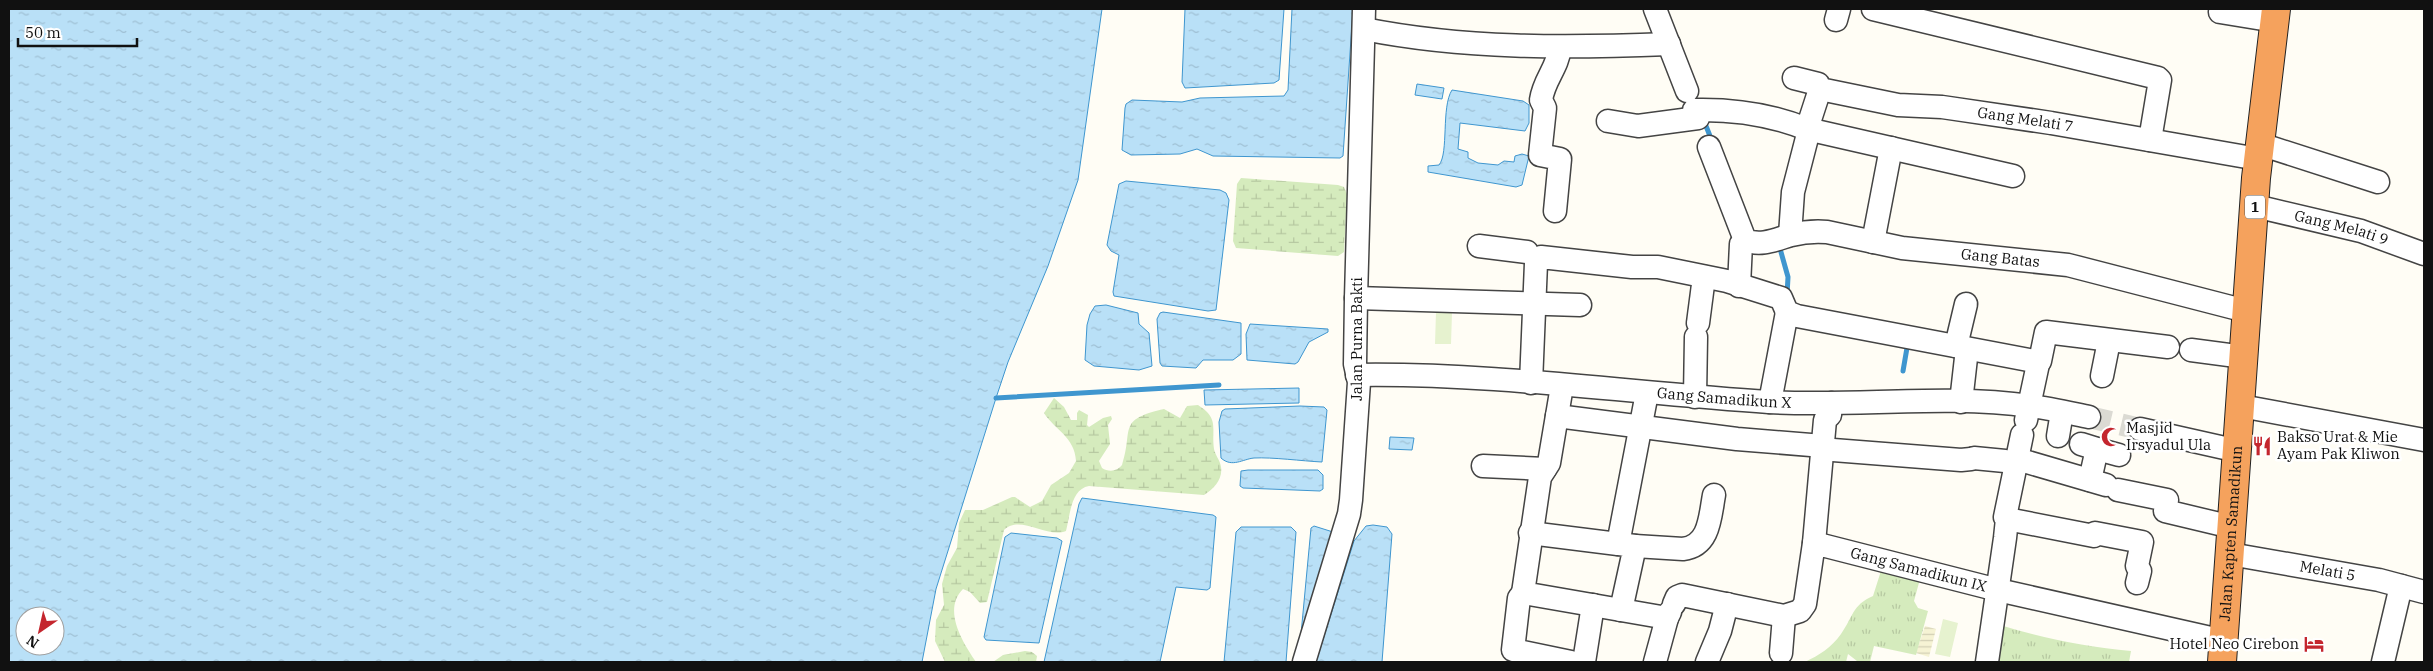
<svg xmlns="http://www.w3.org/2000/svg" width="2433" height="671" viewBox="0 0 2433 671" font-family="'IBM Plex Serif',serif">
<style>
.farmland{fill:url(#farmland-rules)}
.grass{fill:url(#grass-tufts)}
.wetland{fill:url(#wetland-marsh)}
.pitch{fill:#e6f2cf}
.water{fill:url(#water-ripples);stroke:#3f96cf;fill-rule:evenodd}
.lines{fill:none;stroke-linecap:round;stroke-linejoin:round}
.stream{stroke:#3f96cf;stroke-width:5}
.minor-tunnel{stroke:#dbdad3;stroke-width:22;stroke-dasharray:22 11;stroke-linecap:butt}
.minor-casing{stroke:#444;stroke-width:25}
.highway-casing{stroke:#222;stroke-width:30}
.minor{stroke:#fff;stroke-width:22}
.highway{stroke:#f5a25d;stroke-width:28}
.labels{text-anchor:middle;stroke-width:5;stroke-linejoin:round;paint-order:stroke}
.shield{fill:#fff;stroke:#585858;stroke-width:1}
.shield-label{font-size:14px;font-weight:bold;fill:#111}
.street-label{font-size:15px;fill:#111;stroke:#fff}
.poi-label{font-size:15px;fill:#111;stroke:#fff;text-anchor:start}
</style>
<defs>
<pattern id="farmland-rules" width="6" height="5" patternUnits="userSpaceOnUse" patternTransform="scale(1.25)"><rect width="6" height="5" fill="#f6f3d4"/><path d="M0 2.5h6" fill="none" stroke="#d2cfb5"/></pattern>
<pattern id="grass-tufts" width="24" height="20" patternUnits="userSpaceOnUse" patternTransform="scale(1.25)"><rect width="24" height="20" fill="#d5ebbd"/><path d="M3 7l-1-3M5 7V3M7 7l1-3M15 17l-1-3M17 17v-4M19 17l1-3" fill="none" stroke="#b6c8a1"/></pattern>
<pattern id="wetland-marsh" width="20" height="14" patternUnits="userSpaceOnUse" patternTransform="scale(1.25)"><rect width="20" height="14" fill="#d5ebbd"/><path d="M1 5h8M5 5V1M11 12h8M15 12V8" fill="none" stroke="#b6c8a1"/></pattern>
<pattern id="water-ripples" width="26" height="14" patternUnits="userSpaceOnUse" patternTransform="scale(1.25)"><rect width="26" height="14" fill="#b9e0f7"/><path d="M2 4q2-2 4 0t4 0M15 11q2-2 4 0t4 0" fill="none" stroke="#9ebfd3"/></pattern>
</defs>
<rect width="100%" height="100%" fill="#fffdf5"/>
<path class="farmland" d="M1925 626 1936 629 1929 657 1916 653Z"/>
<path class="grass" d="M1880 563 1920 579 1914 601 1918 608 1928 611 1916 655 1874 646 1870 662 1857 661 1848 654 1846 662H1805C1819 655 1831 648 1841 634 1853 617 1852 605 1873 596L1880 574Z
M2000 625C2042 638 2087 647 2131 651L2129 662H1994Z"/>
<path class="wetland" d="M1241 178 1338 185 1344 187 1347 194 1344 252 1338 256 1236 248 1233 241 1237 184Z
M1054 398 1064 407 1071 420H1077V413L1079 410 1088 415 1087 425 1089 427 1103 418 1111 416 1112 419 1108 425 1110 444 1099 461 1102 468C1108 472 1117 472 1122 465 1134 429 1116 420 1164 409L1180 418 1187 406 1198 405C1220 419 1211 428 1214 449 1215 455 1220 460 1221 467 1223 479 1214 489 1204 495L1089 486C1071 489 1070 515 1066 531 1047 539 1020 514 1004 530L987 602 980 603 970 592 963 589C942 610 963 643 976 662H945L935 641 936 620 944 605 942 584 947 566 957 548 959 523 965 510H983L1012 497H1015L1030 507 1042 501 1051 485 1069 473 1076 461C1075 437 1054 429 1044 413Z
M1025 651 1032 652 1037 656 1036 662H993L1003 655Z"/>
<path class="pitch" d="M1436 312 1452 313 1451 344H1435Z
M1943 619 1958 623 1950 657 1935 654Z"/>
<path class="water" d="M9 9H1102L1078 180 1048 266 1008 362 996 398 936 589 922 662H9ZM25 616H55V646H25Z
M1185 9H1284L1279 80 1274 83 1185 88 1182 82Z
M1292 9H1353L1343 156 1340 158 1213 156 1197 149 1180 154 1131 155 1122 150 1125 108 1126 104 1132 100 1182 102 1200 98 1284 96 1288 90Z
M1417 84 1444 88 1442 99 1415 95Z
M1452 90 1523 101 1529 105V123L1525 131 1460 123 1458 149 1468 152V158L1478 163 1498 165 1504 161 1514 162 1515 156 1522 154 1529 156 1522 185 1516 187 1428 172V166L1439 165C1449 153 1441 107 1452 90Z
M1126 181 1220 190 1226 193 1229 200 1216 310 1208 311 1114 296 1113 292 1119 255 1111 251 1107 245 1119 184Z
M1106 305 1138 313 1139 324 1149 333 1152 366 1139 370 1094 366 1085 360 1087 325 1090 314 1095 306Z
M1163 312 1241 323V354L1233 360H1203L1196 368 1162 366 1160 363 1157 319 1160 313Z
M1250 324 1328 329V332L1309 342 1298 362 1295 364 1247 360 1246 334Z
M1299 388V403L1205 405 1204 390Z
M1300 406 1324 407 1327 410 1322 462C1302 461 1272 457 1254 458 1243 459 1232 468 1221 458L1219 422 1222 411 1225 409Z
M1390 437 1414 438 1412 450 1389 449Z
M1248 470H1318L1323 475V489L1320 491 1243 488 1240 486 1241 471Z
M1082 498 1213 515 1216 517 1210 588 1207 590 1176 587 1160 662H1044L1079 504Z
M1373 525 1387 527 1392 534 1382 662H1316L1354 541 1366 526Z
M1314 526 1333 532 1304 635 1301 634 1311 528Z
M1241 527H1291L1296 532 1286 662H1224L1236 532Z
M1011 533 1057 538 1062 541 1039 643 986 640 984 637 1005 537Z"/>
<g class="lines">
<path class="stream" d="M1704 121 1712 141
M1779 245 1788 277 1787 295
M1903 371 1908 342
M996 398 1219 385"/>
<path class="minor-tunnel" d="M2089 417 2140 429"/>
<defs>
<g id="minor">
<path d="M1655 9 1687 91"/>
<path d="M1873 9 2158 78 2160 80 2150 140"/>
<path d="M2220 12 2275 21"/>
<path d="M1836 20 1839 9"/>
<path d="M1364 29C1464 49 1567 48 1669 44"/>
<path id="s1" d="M1794 78 1818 84 1820 89 1898 105 1942 107 2051 123 2258 159"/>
<path d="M1694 110C1734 109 1770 114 1807 129L2013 176"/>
<path d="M1608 121 1638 126 1698 118"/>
<path d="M1807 129 1820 89"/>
<path d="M2260 144 2378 182"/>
<path id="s2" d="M1709 147 1745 240C1761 247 1777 239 1791 235 1803 232 1815 231 1827 232L1902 248 2068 265 2246 311"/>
<path id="s3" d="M2255 206 2361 231 2424 254"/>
<path d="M1555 211 1560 159 1540 155 1545 108 1541 100C1544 79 1558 68 1560 47"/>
<path d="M1790 235 1793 192 1809 130"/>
<path d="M1873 242 1891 148"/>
<path d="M1479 246 1527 252"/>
<path d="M1739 286 1741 244 1745 240"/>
<path d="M1356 298 1580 305"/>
<path d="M1698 323 1704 277"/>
<path d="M1956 346 1966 304"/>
<path d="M2191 350 2244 357"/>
<path d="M2040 361 2046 332 2168 347"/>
<path id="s4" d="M1357 375C1494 373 1632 393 1769 402 1855 407 1944 394 2030 406 2050 408 2070 413 2089 417"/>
<path d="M2102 376 2109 341"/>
<path d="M1531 383 1536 263 1541 257 1632 267H1658L1727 281 1781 298 1787 312 1797 316 2039 362"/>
<path d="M1562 386 1549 463 1540 477 1523 593 1667 618 1670 612"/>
<path d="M1695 397 1696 337"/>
<path d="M1770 402 1787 312"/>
<path d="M1961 402 1967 349"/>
<path d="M2241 406 2424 440"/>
<path d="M1557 416 1737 439 1823 446"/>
<path d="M2026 420 2038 364"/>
<path d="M2140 429 2238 451"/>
<path d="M2058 436 2062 412"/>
<path d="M2081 444 2097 449 2090 480"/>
<path d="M2097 449 2119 455"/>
<path d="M1833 450 1961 460 1971 459"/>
<path d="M1974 458 2005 461"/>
<path d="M2017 459 2106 485"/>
<path d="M1483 466 1545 469"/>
<path d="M2118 490 2167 500 2165 511 2232 527"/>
<path d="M2007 519 2094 536 2095 533 2142 542 2137 566 2140 571 2137 583"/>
<path d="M1530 533 1618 544 1647 393"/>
<path d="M1814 543 1825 420 1830 415 1831 403"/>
<path d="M1619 544 1635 546 1621 610"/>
<path d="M1635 546 1683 549C1710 546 1710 516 1714 495"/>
<path id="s5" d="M2230 554 2379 580 2424 592"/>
<path d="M1523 593 1519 598 1513 650 1571 662"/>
<path id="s6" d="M1674 604 1677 597 1682 595 1784 616 1800 611 1805 604 1814 543 1998 590 2224 641"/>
<path d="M1781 653 1784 616"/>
<path d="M1304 662 1349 514 1351 500 1359 382 1355 364 1356 298 1364 9"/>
<path d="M1584 662 1593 605"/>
<path d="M1655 662 1667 618"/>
<path d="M1707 662 1720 631 1727 604"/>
<path d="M1987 662 2005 538 2007 519 2005 517 2022 435"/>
<path d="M2383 662 2401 586"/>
</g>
<g id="highway">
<path id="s7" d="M2222 662 2256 178 2276 9"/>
</g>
</defs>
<use href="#minor" class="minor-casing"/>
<use href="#highway" class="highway-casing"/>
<use href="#minor" class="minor"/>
<use href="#highway" class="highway"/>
</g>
<defs>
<symbol id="mosque-bare" viewBox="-9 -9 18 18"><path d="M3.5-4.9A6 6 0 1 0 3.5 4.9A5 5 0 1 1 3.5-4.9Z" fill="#c4262e" stroke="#fff" stroke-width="2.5" paint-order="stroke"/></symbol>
<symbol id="restaurant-bare" viewBox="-9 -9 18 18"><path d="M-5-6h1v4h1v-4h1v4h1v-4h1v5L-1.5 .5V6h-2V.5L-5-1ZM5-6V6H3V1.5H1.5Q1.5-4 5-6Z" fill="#c4262e" stroke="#fff" stroke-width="2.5" paint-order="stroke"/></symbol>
<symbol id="hotel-bare" viewBox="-9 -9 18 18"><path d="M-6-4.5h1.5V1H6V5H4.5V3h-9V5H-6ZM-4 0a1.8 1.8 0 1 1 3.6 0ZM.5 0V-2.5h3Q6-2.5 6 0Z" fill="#c4262e" stroke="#fff" stroke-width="2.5" paint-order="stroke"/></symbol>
</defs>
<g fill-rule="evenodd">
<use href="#mosque-bare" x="2097" y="423" width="28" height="28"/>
<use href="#restaurant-bare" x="2248" y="432" width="28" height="28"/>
<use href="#hotel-bare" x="2300" y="630" width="28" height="28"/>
</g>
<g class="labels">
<rect class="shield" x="2245" y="195.5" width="20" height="23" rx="4"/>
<g class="shield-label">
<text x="2255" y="212">1</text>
</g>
<g class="street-label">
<text dy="5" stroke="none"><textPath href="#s1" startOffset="238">Gang Melati 7</textPath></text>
<text dy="5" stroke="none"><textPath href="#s3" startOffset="89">Gang Melati 9</textPath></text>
<text dy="5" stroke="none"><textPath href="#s2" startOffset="359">Gang Batas</textPath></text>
<text transform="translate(1357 339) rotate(-90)" y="5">Jalan Purna Bakti</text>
<text dy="5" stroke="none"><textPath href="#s4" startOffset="368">Gang Samadikun X</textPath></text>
<text dy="5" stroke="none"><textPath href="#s7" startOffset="129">Jalan Kapten Samadikun</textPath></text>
<text dy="5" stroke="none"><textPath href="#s6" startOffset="312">Gang Samadikun IX</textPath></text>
<text dy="5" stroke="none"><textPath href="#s5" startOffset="99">Melati 5</textPath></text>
</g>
<g class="poi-label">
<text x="2126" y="433">Masjid<tspan x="2126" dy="17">Irsyadul Ula</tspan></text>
<text x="2277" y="442">Bakso Urat &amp; Mie<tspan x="2277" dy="17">Ayam Pak Kliwon</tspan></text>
<text x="2299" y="649" text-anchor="end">Hotel Neo Cirebon</text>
</g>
</g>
<rect width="2433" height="671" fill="none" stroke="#111111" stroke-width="20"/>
<g transform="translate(40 631) rotate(214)"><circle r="24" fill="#ffffff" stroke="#a0a0a0"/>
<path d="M0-4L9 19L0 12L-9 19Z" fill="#c4262e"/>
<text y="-8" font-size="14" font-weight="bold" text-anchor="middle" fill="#111111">N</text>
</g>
<path d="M18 38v8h119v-8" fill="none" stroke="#111111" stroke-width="2.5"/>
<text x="25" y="38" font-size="15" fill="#111111" stroke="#ffffff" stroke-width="4" paint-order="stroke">50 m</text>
</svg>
